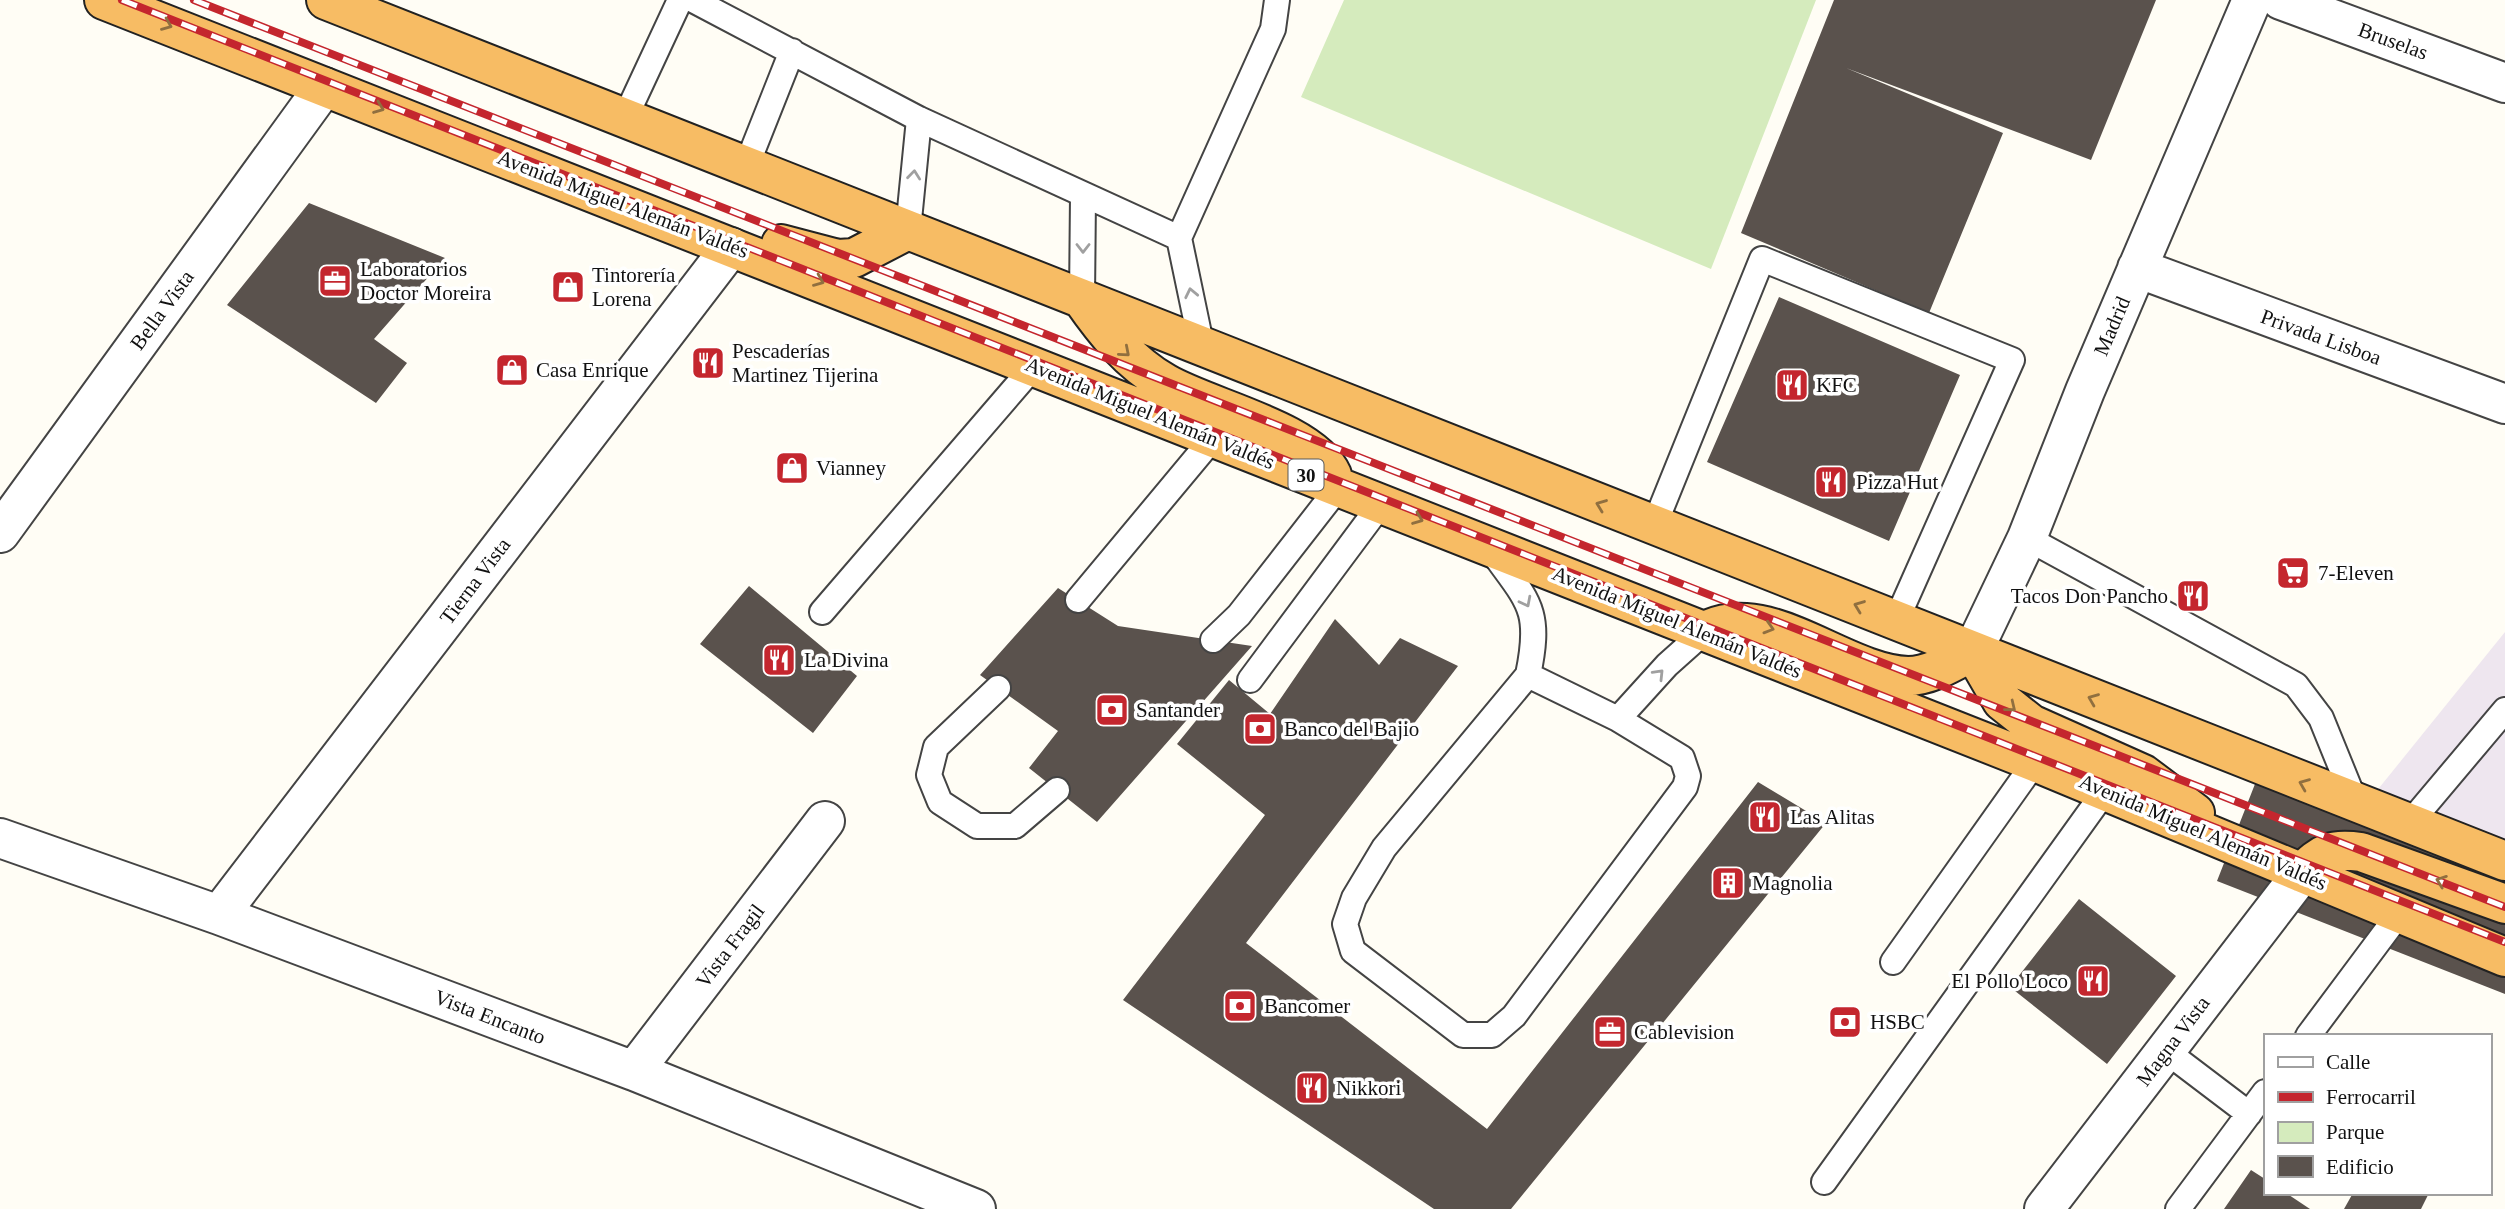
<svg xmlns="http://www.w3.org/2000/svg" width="2505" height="1209" viewBox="0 0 2505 1209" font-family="'Times New Roman',serif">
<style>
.industrial{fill:#eee6ef}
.green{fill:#d5ebbd}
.building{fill:#5a524d}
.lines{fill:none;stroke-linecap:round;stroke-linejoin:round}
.service-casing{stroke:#444;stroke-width:28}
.minor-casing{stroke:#444;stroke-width:42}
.trunk-casing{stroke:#222;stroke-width:42}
.service{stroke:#fff;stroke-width:24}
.minor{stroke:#fff;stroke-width:38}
.trunk{stroke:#f7bc64;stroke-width:38}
.rail-casing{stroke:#c4262e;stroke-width:8}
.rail{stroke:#fff;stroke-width:5;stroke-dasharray:16;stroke-linecap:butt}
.oneway{stroke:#906f3f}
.oneway2{stroke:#a0a0a0}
.labels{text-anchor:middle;stroke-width:7;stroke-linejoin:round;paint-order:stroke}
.shield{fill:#fff;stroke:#585858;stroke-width:2}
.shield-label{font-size:19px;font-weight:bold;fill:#111}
.street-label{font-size:21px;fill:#111;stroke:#fff}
.poi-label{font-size:21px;fill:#111;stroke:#fff;text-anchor:start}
</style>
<rect width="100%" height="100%" fill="#fffdf5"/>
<path class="industrial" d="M2505 632V920L2329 850Z"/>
<path class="green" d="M1344 0H1816L1711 269 1301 97Z"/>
<path class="building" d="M1834 0H2156L2091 160 1846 68 2003 133 1929 313 1741 233Z
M309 203 445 258 374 339 407 363 376 403 227 305Z
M1779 297 1960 375 1889 541 1707 462Z
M749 586 857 676 813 733 700 644Z
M1058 588 1118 626 1252 646 1097 822 1029 768 1058 731 980 675Z
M1335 619 1379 665 1400 638 1458 666 1246 943 1487 1129 1758 782 1826 823 1511 1209H1434L1123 1000 1265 815 1177 744 1229 680 1270 714Z
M2264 761 2505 856V994L2217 881Z
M2079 899 2176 976 2107 1064 2010 987Z
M2251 1170 2265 1179V1193H2286L2310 1209H2224Z
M2353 1193H2429L2421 1209H2344Z"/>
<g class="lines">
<defs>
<path id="service" d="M693 0 919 119 1179 238
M625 118 680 0
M746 167 792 51
M908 230 919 119
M1082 299 1083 196
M1202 348 1179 238 1273 29 1277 0
M1654 526 1762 259 2012 360 1896 621
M2027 538 2296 685 2321 718 2356 804
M1491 550C1528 602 1542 608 1528 675
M1078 600 1213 438
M822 612 1034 366
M1213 640 1239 615 1338 488
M1528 675 1618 719 1682 758 1688 776 1685 787 1514 1016 1492 1035H1463L1353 951 1345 924 1354 898 1384 848Z
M1250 680 1381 504
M998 688 936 747 929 775 940 802 977 826H1015L1057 790
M1618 719 1667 665 1704 632
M2409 824 2505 710
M1893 962 2035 762
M2308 1036 2399 914
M2166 1051 2249 1114
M1824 1182 2105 791
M2178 1209 2265 1092"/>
<path id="minor" d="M2281 0 2505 83
M2137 268 2505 404
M0 533 324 87
M1973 651 2027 538 2085 391 2252 0
M0 838 219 915 634 1071 976 1209
M219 915 731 247
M634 1071 825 821
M2044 1209 2302 873"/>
<path id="trunk" d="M104 0 2035 762 2505 957
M326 0 2505 861
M781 244 838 259 854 258 908 230
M1082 299C1105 332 1129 362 1165 383 1207 408 1312 430 1332 475
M1709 629C1771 601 1844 674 1908 676 1931 676 1954 661 1973 651L2002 701 2031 724 2143 774 2195 813
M2302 873C2323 852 2331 848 2361 852L2505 904"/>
</defs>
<use href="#service" class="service-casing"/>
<use href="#minor" class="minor-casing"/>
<use href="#trunk" class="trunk-casing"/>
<use href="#service" class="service"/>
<use href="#minor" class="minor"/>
<use href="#trunk" class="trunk"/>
<defs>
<path id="rail" d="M122 0 2505 942
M194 0 2505 907"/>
</defs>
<use href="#rail" class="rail-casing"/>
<use href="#rail" class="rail"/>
</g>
<defs><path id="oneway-chevron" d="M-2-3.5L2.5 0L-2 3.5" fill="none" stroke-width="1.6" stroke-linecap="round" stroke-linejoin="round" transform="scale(1.75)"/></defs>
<g class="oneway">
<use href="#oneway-chevron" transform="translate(167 25) rotate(22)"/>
<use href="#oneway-chevron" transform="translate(379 108) rotate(21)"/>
<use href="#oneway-chevron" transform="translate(819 281) rotate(22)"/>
<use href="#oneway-chevron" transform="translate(1125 352) rotate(41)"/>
<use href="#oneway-chevron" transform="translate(1601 505) rotate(-159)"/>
<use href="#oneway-chevron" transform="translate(1418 519) rotate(21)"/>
<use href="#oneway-chevron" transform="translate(1859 606) rotate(-159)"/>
<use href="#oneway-chevron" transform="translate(1769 628) rotate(17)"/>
<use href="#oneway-chevron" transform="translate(2093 699) rotate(-158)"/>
<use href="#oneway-chevron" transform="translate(2011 707) rotate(39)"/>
<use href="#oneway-chevron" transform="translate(2304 784) rotate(-158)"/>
<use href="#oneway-chevron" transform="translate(2441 881) rotate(-160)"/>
</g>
<g class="oneway2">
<use href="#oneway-chevron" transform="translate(914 175) rotate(-84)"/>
<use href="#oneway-chevron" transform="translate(1083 248) rotate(90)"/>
<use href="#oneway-chevron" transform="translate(1191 293) rotate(-102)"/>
<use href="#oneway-chevron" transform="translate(1526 602) rotate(63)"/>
<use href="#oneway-chevron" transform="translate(1659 674) rotate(-46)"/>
</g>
<defs>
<symbol id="office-square" viewBox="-11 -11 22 22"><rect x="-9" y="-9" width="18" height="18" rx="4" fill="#c4262e" stroke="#fff"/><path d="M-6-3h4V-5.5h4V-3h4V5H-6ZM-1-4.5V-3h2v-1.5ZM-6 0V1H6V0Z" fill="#fff"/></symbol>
<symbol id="shop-square" viewBox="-11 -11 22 22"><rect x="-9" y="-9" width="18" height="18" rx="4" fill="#c4262e" stroke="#fff"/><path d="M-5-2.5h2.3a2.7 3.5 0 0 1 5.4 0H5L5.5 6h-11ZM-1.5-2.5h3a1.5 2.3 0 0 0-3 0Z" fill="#fff"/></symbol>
<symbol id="restaurant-square" viewBox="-11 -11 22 22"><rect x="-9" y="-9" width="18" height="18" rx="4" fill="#c4262e" stroke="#fff"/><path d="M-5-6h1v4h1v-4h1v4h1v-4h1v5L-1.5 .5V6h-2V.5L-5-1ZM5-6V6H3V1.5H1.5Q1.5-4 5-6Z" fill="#fff"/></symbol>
<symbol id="supermarket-square" viewBox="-11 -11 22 22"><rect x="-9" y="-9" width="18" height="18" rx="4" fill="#c4262e" stroke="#fff"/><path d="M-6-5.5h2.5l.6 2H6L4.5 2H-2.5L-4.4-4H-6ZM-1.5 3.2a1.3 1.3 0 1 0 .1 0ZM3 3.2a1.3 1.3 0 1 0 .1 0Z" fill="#fff"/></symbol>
<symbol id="bank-square" viewBox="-11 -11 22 22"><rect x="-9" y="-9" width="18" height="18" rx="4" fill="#c4262e" stroke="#fff"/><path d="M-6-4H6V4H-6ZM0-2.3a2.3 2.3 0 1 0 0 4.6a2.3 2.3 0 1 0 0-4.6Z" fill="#fff"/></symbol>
<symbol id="building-square" viewBox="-11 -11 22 22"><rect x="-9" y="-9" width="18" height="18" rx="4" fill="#c4262e" stroke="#fff"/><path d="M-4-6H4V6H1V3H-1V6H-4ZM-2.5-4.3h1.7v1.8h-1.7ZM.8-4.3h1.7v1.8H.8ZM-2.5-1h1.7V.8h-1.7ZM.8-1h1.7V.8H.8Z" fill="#fff"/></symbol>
</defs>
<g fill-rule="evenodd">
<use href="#office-square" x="316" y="262" width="38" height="38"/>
<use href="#shop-square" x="549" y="268" width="38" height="38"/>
<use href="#restaurant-square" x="689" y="344" width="38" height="38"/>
<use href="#shop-square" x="493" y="351" width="38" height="38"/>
<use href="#restaurant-square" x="1773" y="366" width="38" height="38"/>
<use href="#shop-square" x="773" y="449" width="38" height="38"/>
<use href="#restaurant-square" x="1812" y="463" width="38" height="38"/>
<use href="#supermarket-square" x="2274" y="554" width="38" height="38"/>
<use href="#restaurant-square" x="2174" y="577" width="38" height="38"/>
<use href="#restaurant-square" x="760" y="641" width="38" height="38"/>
<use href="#bank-square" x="1093" y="691" width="38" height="38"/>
<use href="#bank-square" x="1241" y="710" width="38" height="38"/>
<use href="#restaurant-square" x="1746" y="798" width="38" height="38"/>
<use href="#building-square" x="1709" y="864" width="38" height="38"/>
<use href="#restaurant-square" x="2074" y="962" width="38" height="38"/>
<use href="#bank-square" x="1221" y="987" width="38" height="38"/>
<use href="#bank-square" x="1826" y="1003" width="38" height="38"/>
<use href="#office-square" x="1591" y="1013" width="38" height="38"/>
<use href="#restaurant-square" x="1293" y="1069" width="38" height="38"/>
</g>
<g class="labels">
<rect class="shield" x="1288.5" y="459.5" width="35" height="31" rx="5"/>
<g class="shield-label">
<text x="1306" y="482">30</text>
</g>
<g class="street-label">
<text transform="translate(2393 41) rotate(20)" y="7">Bruselas</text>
<text transform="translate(623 204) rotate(21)" y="7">Avenida Miguel Alemán Valdés</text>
<text transform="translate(162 310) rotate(-54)" y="7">Bella Vista</text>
<text transform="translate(2112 326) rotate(-67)" y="7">Madrid</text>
<text transform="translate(2321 337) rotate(20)" y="7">Privada Lisboa</text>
<text transform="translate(1150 413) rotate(22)" y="7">Avenida Miguel Alemán Valdés</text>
<text transform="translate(475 581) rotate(-53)" y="7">Tierna Vista</text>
<text transform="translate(1677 622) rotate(22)" y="7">Avenida Miguel Alemán Valdés</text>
<text transform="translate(2203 832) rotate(23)" y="7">Avenida Miguel Alemán Valdés</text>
<text transform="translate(730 946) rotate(-53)" y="7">Vista Fragil</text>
<text transform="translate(490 1017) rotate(21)" y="7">Vista Encanto</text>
<text transform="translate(2173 1041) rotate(-53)" y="7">Magna Vista</text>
</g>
<g class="poi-label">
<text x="360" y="276">Laboratorios<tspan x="360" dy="24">Doctor Moreira</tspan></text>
<text x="592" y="282">Tintorería<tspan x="592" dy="24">Lorena</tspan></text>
<text x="732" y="358">Pescaderías<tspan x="732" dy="24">Martinez Tijerina</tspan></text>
<text x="536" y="377">Casa Enrique</text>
<text x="1816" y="392">KFC</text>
<text x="816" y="475">Vianney</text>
<text x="1856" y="489">Pizza Hut</text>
<text x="2318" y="580">7-Eleven</text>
<text x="2168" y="603" text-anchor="end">Tacos Don Pancho</text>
<text x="804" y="667">La Divina</text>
<text x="1136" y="717">Santander</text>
<text x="1284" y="736">Banco del Bajio</text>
<text x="1790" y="824">Las Alitas</text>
<text x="1752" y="890">Magnolia</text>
<text x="2068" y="988" text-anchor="end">El Pollo Loco</text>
<text x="1264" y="1013">Bancomer</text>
<text x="1870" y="1029">HSBC</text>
<text x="1634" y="1039">Cablevision</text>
<text x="1336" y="1095">Nikkori</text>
</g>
</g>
<rect x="2264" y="1034" width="228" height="161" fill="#ffffff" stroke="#a0a0a0" stroke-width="2"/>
<rect x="2278" y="1057" width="35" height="10" fill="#ffffff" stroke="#a0a0a0" stroke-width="2"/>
<text x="2326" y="1069" font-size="21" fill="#111111">Calle</text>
<rect x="2278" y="1092" width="35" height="10" fill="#c4262e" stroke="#a0a0a0" stroke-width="2"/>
<text x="2326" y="1104" font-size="21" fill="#111111">Ferrocarril</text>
<rect x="2278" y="1122" width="35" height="21" fill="#d5ebbd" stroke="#a0a0a0" stroke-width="2"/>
<text x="2326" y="1139" font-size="21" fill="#111111">Parque</text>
<rect x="2278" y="1156" width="35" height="21" fill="#5a524d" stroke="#a0a0a0" stroke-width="2"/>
<text x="2326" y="1174" font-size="21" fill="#111111">Edificio</text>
</svg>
